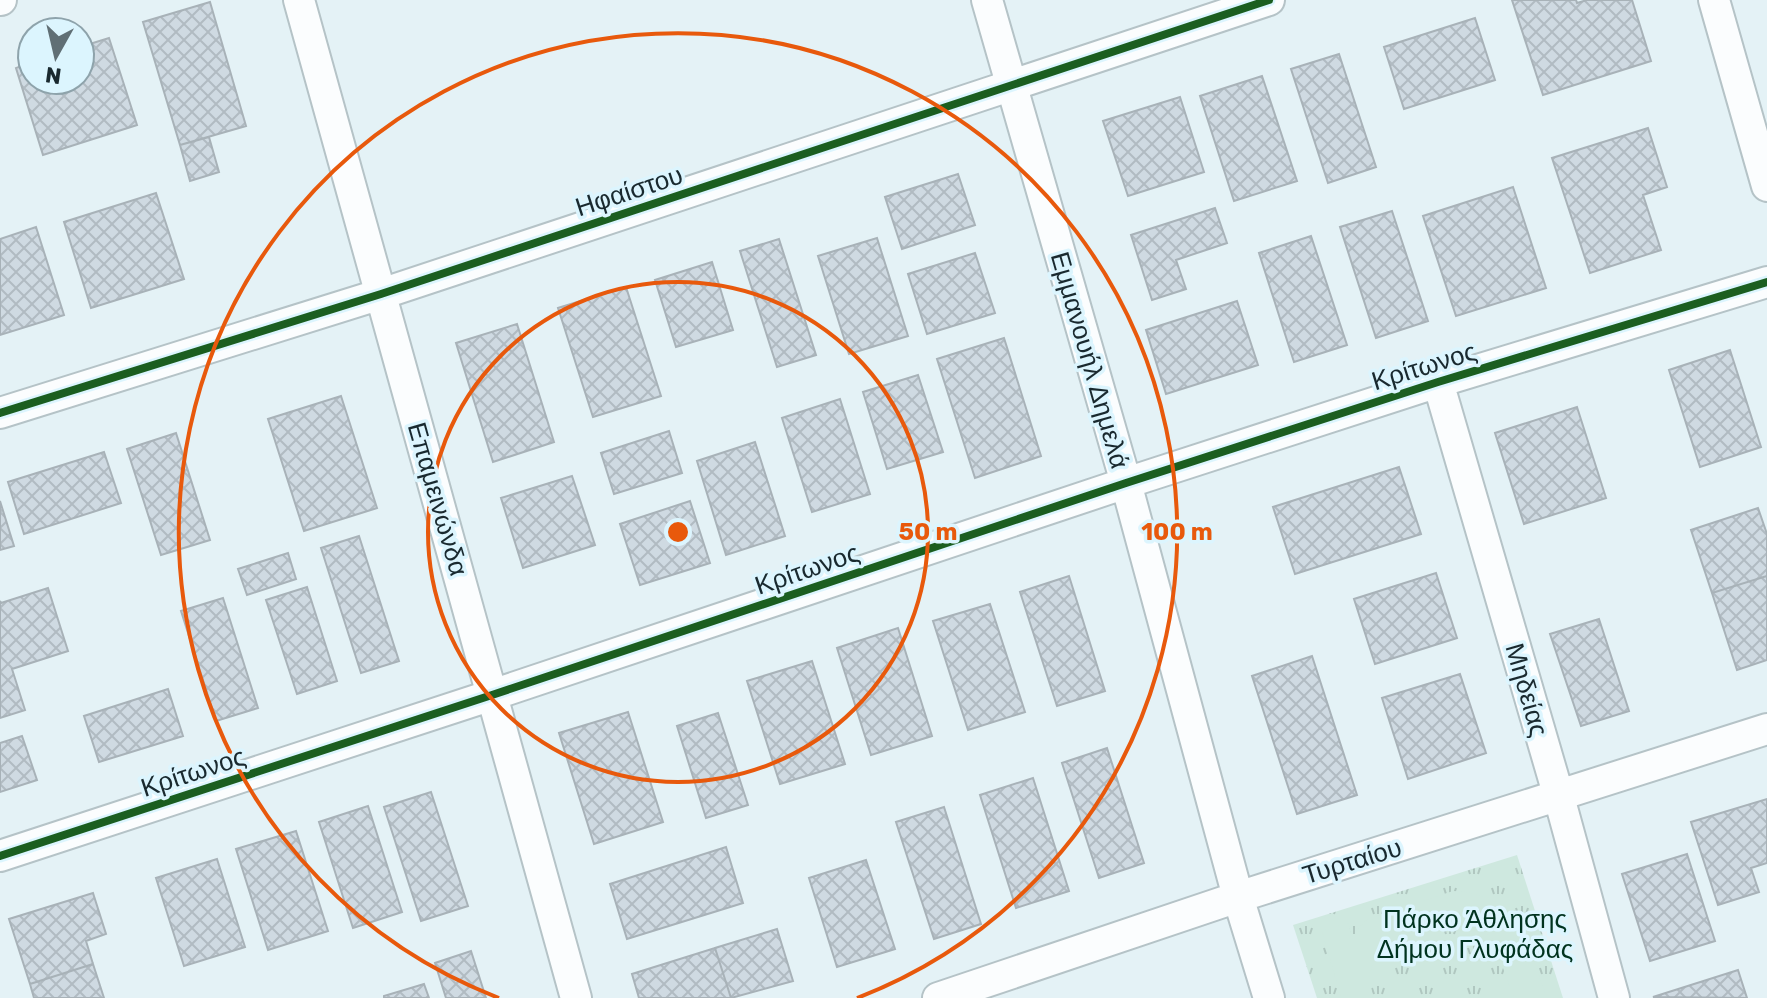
<svg xmlns="http://www.w3.org/2000/svg" width="1767" height="998" viewBox="0 0 1767 998" font-family="Rubik,sans-serif">
<style>
.park{fill:url(#park-tufts)}
.pitch{fill:#cee8df}
.building{fill:url(#building-cross-hatch);stroke:#a8b2b8;stroke-width:2}
.lines{fill:none;stroke-linecap:round;stroke-linejoin:round}
.street-casing{stroke:#b5c3c7;stroke-width:34}
.street{stroke:#fbfdfe;stroke-width:30}
.cycleway-casing{stroke:#dcf5fe;stroke-width:13}
.cycleway{stroke:#1b5e20;stroke-width:8}
.ring{fill:none;stroke:#e8590c;stroke-width:4}
.labels{text-anchor:middle;stroke-width:7;stroke-linejoin:round;paint-order:stroke}
.street-label{font-size:26px;fill:#19292f;stroke:#dcf5fe}
.park-label{font-size:26px;fill:#00331f;stroke:#dcf5fe}
.centre{fill:#e8590c;stroke:#dcf5fe;stroke-width:4}
.ring-label{font-size:24px;text-anchor:middle;font-weight:bold;fill:#e8590c;stroke:#dcf5fe;stroke-width:7;stroke-linejoin:round;paint-order:stroke}
</style>
<defs>
<pattern id="park-tufts" width="24" height="20" patternUnits="userSpaceOnUse" patternTransform="scale(2)"><rect width="24" height="20" fill="#cee8df"/><path d="M3 7l-1-3M5 7V3M7 7l1-3M15 17l-1-3M17 17v-4M19 17l1-3" fill="none" stroke="#b0c7c0"/></pattern>
<pattern id="building-cross-hatch" width="8" height="8" patternUnits="userSpaceOnUse" patternTransform="scale(2)"><rect width="8" height="8" fill="#cfdae2"/><path d="M0 0l8 8M0 8l8-8" fill="none" stroke="#b1bbc2"/></pattern>
</defs>
<rect width="100%" height="100%" fill="#e4f2f6"/>
<path class="park" d="M1517 855 1563 998H1317L1293 925Z"/>
<path class="pitch" d="M1453 891C1482 892 1507 903 1522 928L1547 998H1514L1492 938 1476 925 1461 923 1392 943 1383 949 1374 961 1369 975 1373 998H1341L1322 931 1348 923 1353 939 1359 927 1368 919Z"/>
<path class="building" d="M1512 0H1576L1577 3 1587 0H1632L1651 61 1543 95Z
M210 2 246 126 180 145 143 22Z
M1475 18 1495 80 1404 109 1384 47Z
M109 38 137 125 43 155 16 68 32 62V80H80V47Z
M1339 54 1376 167 1328 183 1291 69Z
M1262 76 1297 181 1234 201 1200 96Z
M1180 97 1204 172 1128 196 1103 121Z
M1648 128 1667 187 1643 195 1661 250 1590 273 1552 158Z
M209 137 219 172 190 181 180 145Z
M958 174 975 225 902 249 885 197Z
M1513 187 1546 288 1456 316 1423 216Z
M156 193 184 279 91 308 64 222Z
M1215 208 1227 243 1176 260 1186 289 1152 300 1131 235Z
M1392 211 1428 321 1376 338 1340 227Z
M36 227 64 315 0 335V239Z
M1311 236 1347 345 1294 362 1259 253Z
M877 238 908 336 849 354 818 256Z
M779 239 816 355 777 367 740 251Z
M975 253 995 313 927 334 908 274Z
M712 262 733 330 676 347 655 280Z
M626 287 661 396 593 417 558 308Z
M1237 301 1258 365 1166 394 1146 330Z
M517 324 554 442 493 462 456 343Z
M1004 338 1041 456 975 478 937 359Z
M1730 350 1761 447 1700 467 1669 370Z
M918 375 943 452 887 469 863 392Z
M341 396 377 508 304 531 268 419Z
M840 399 870 494 812 512 782 418Z
M1577 407 1606 498 1524 524 1495 433Z
M669 431 682 473 614 494 601 453Z
M176 433 210 540 161 555 127 449Z
M755 442 785 536 726 555 697 461Z
M104 452 121 503 24 534 8 482Z
M1399 467 1421 534 1295 574 1273 507Z
M572 476 595 545 523 568 501 498Z
M0 501 14 546 0 550Z
M690 501 710 563 640 585 620 524Z
M1758 508 1767 534V576L1712 593 1691 530Z
M359 536 399 661 361 673 321 548Z
M288 553 296 579 247 595 238 569Z
M1436 573 1457 638 1375 664 1354 599Z
M1069 576 1105 691 1057 706 1020 592Z
M1767 576V660L1737 670 1712 593Z
M307 587 337 681 297 694 266 600Z
M48 588 68 651 12 669 25 710 0 718V601L1 603Z
M223 598 258 708 216 721 181 611Z
M990 604 1025 712 968 730 933 621Z
M1599 619 1629 711 1581 726 1550 634Z
M898 628 932 736 871 755 837 648Z
M1312 656 1357 795 1297 814 1252 676Z
M812 661 845 764 780 784 747 681Z
M1460 674 1486 753 1408 779 1382 698Z
M168 689 183 736 99 762 84 716Z
M628 712 663 822 594 844 559 733Z
M718 713 748 805 706 818 677 726Z
M22 736 37 780 0 792V743Z
M1107 748 1144 863 1099 878 1062 763Z
M1033 778 1069 891 1016 908 980 795Z
M431 792 468 906 421 921 384 807Z
M1767 799V863L1751 868 1759 892 1718 905 1691 822Z
M368 806 402 912 353 928 319 822Z
M944 807 981 924 934 939 896 822Z
M296 831 328 931 268 950 236 849Z
M726 847 743 903 627 939 610 884Z
M1687 854 1715 941 1650 961 1622 874Z
M217 859 245 947 184 966 156 878Z
M866 860 895 949 837 967 809 878Z
M93 893 106 934 86 941 93 964 30 984 9 919Z
M777 929 793 981 731 998 715 948Z
M715 948 731 998H639L632 974Z
M471 951 486 998H446L435 963Z
M93 964 104 998H34L30 984Z
M1738 970 1747 998 1653 997Z
M424 984 429 998H384V996Z"/>
<g class="lines">
<defs>
<path id="street" d="M0 0H1
M299 0 576 998
M987 0 1126 483 1238 897 1269 998
M1714 0 1767 186
M1438 382 1559 797 1614 998
M0 413 381 294 1269 0
M0 856 492 695 1126 483 1438 382 1767 282
M938 998 1238 897 1767 729"/>
</defs>
<use href="#street" class="street-casing"/>
<use href="#street" class="street"/>
<defs>
<path id="cycleway" d="M0 413 381 294 1269 0
M0 856 492 695 1126 483 1438 382 1767 282"/>
</defs>
<use href="#cycleway" class="cycleway-casing"/>
<use href="#cycleway" class="cycleway"/>
</g>
<g class="ring">
<circle cx="678" cy="532" r="250"/>
<path d="M499 998A499 499 0 1 1 857 998"/>
</g>
<g class="labels">
<g class="street-label">
<text transform="translate(629 191) rotate(-18)" y="9">Ηφαίστου</text>
<text transform="translate(1090 360) rotate(74)" y="9">Εμμανουήλ Δημελά</text>
<text transform="translate(1424 366) rotate(-17)" y="9">Κρίτωνος</text>
<text transform="translate(438 499) rotate(74)" y="9">Επαμεινώνδα</text>
<text transform="translate(807 569) rotate(-19)" y="9">Κρίτωνος</text>
<text transform="translate(1527 690) rotate(74)" y="9">Μηδείας</text>
<text transform="translate(193 772) rotate(-18)" y="9">Κρίτωνος</text>
<text transform="translate(1352 861) rotate(-17)" y="9">Τυρταίου</text>
</g>
<g class="park-label">
<text x="1475" y="928">Πάρκο Άθλησης<tspan x="1475" dy="30">Δήμου Γλυφάδας</tspan></text>
</g>
</g>
<circle cx="678" cy="532" r="12" class="centre"/>
<g class="ring-label">
<text x="928" y="540">50 m</text>
<text x="1177" y="540">100 m</text>
</g>
<g transform="translate(56 56) rotate(188)"><circle r="38" fill="#dcf5fe" stroke="#8ea3ab" stroke-width="2"/>
<path d="M0-6L14 30L0 20L-14 30Z" fill="#606f75"/>
<text y="-12" font-size="22" font-weight="bold" text-anchor="middle" fill="#19292f">N</text>
</g>
</svg>
